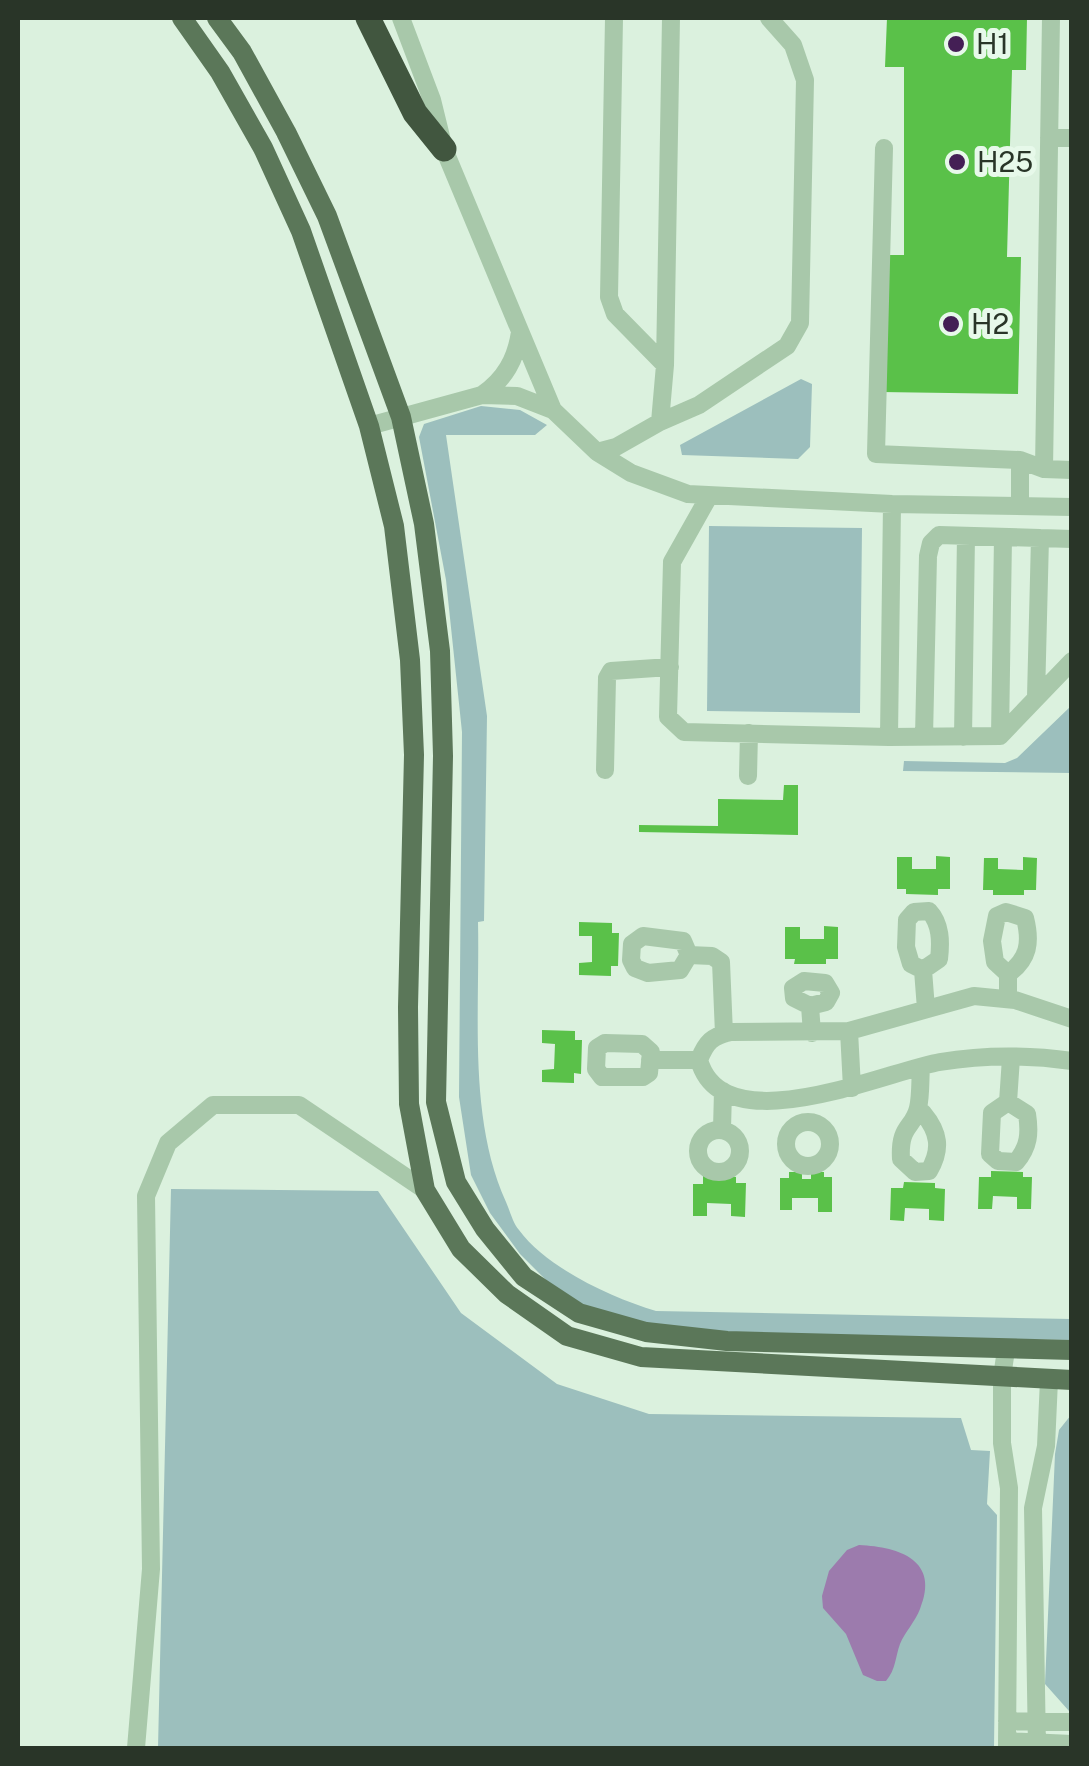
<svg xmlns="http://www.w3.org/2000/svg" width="1089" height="1766" viewBox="0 0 1089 1766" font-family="'Public Sans',sans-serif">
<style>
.green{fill:#9cbfbd}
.water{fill:#9c7bad}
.building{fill:#5ac149}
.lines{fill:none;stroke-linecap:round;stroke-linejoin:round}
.minor{stroke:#a8c8aa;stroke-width:18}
.major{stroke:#5b7759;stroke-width:20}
.highway{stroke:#41563f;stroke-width:25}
.poi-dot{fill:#441f55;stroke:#e7f9ea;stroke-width:4}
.labels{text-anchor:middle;stroke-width:10;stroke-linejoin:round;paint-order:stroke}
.poi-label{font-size:28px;fill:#293528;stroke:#e7f9ea;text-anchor:start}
</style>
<rect width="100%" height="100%" fill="#dbf1de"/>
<path class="green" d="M801 379 812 384 810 447 798 459 682 455 680 445Z
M481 406 520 410 547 425 535 435H446L487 716 484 921 478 922C480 1013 468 1118 506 1202 510 1211 513 1223 519 1230 547 1268 612 1298 656 1311L1071 1319V1340L756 1336 647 1328 582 1304 548 1282 520 1254 490 1213 471 1175 459 1097 462 732 446 580 419 437 424 424Z
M709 526 862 528 860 713 707 711Z
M1071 706V773L903 771 904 761 1005 763 1017 758Z
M171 1189 378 1191 461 1313 557 1384 649 1414 961 1418 971 1450 990 1451 987 1504 997 1515 994 1748H158Z
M1071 1415 1072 1711H1069L1045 1684 1055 1454 1059 1430Z"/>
<path class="water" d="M859 1545C901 1547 940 1561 920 1609 915 1622 905 1632 900 1644 895 1658 896 1669 886 1681H877L863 1675 846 1634 823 1608 822 1596 829 1571 847 1550Z"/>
<path class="building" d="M887 18H1027L1026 70H1012L1007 257H1021L1018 394 881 392 885 255H904V67H885Z
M784 785H798V835L639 832V825L718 826V799L783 800Z
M936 856 950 857V889H938V895L906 894V889H897V857H912V869H936Z
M1023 857 1037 858 1036 890H1024V895H993V890H983L984 858H998V869L1023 870Z
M579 922 612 923V933H619L618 966H611V976L579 975V963L592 962V936H579Z
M824 926 838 927V959H826V964H794L795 959H785V927H800V939H824Z
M542 1030 575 1031V1040H582L581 1074 574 1073V1083L542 1082V1070L554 1069 555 1044 542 1043Z
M991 1171 1023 1172V1177H1032L1031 1209H1017V1197L993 1196 992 1209H978L979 1177H991Z
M789 1172H802V1179H811V1172H824V1177H832V1212H818V1198H792V1210H780V1178H789Z
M714 1173 736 1177V1183H746L745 1217 731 1216V1204L707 1203V1216H693V1184H703V1176H714Z
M904 1182 935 1183V1188L945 1189 944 1221 929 1220V1209L905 1208 904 1221 890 1220 891 1188H903Z"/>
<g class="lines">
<path class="minor" d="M401 18 432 100 444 149 553 410
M614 18 609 297 615 314 665 365
M1049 138H1072
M884 148 876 454 1020 460 1044 469 1072 470
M482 395C505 379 516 359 520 332
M660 422 699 405 787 346 800 323 805 80 793 45 769 18
M369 426 482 395 517 396 553 410 597 452 631 473 688 494 892 504 1072 507
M597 452 616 447 660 422 665 365 671 18
M1044 469 1051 18
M708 498 672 562 668 717 684 732 889 737
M892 504 889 737 1000 736 1072 661
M1020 506V460
M1036 697 1040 538
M1000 736 1003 537
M924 737 928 556 931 543 939 535 1072 539
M963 737 966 536
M605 770 607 678 611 671 670 667
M748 776 749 733
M929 911C941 924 941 942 939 959L923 970 911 964 906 947 907 920 914 912Z
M643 936 683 941 689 955 680 970 648 973 635 968 631 960 632 944Z
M689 955 712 956 721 962 724 1034
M923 970 926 1009
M1008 999V974C1029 959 1031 942 1025 918L1006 912 997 916 992 941 995 962 1008 974
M810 1006 826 1002 831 993 825 983 804 981 793 988 794 998 810 1006 812 1033
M1072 1019 1015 1000 974 996 849 1031 731 1032C712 1036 706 1042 699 1060 723 1146 887 1071 940 1062 983 1055 1029 1055 1072 1061
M849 1031 852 1088
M605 1043 642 1044 651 1052 649 1073 643 1077H602L596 1069 597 1048Z
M650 1060H699
M1008 1102 1027 1114C1030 1133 1029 1147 1016 1162L998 1161 990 1154 992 1113Z
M1008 1102 1011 1058
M917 1112 923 1113C939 1132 942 1149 929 1171L915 1172 901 1159C899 1125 913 1129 918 1108 921 1095 920 1080 921 1067
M786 1144a22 22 0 1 1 44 0a22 22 0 1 1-44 0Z
M722 1129 723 1091
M698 1151a21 21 0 1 1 42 0a21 21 0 1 1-42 0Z
M1006 1350 1002 1377V1443L1009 1488 1007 1748
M1007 1721 1072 1722
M1007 1741 1072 1744
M136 1748 151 1569 146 1196 168 1143 213 1105H299L425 1190
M1037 1748 1033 1508 1046 1446 1049 1380"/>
<path class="major" d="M182 18 220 72 263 148 301 231 369 426 394 526 410 660 414 755 408 1007 409 1104 425 1190 461 1249 507 1294 567 1336 641 1357 1072 1380
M217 18 242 52 286 132 327 216 401 417 424 524 440 651 443 756 436 1102 456 1182 485 1229 524 1277 579 1313 646 1332 727 1341 1072 1350"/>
<path class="highway" d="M368 18 415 113 444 149"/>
</g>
<g class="poi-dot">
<circle cx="956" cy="44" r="10"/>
<circle cx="957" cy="162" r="10"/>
<circle cx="951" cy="324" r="10"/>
</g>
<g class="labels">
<g class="poi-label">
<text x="976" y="54">H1</text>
<text x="977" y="172">H25</text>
<text x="971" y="334">H2</text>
</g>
</g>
<rect width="1089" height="1766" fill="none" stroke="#293528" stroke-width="40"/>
</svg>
